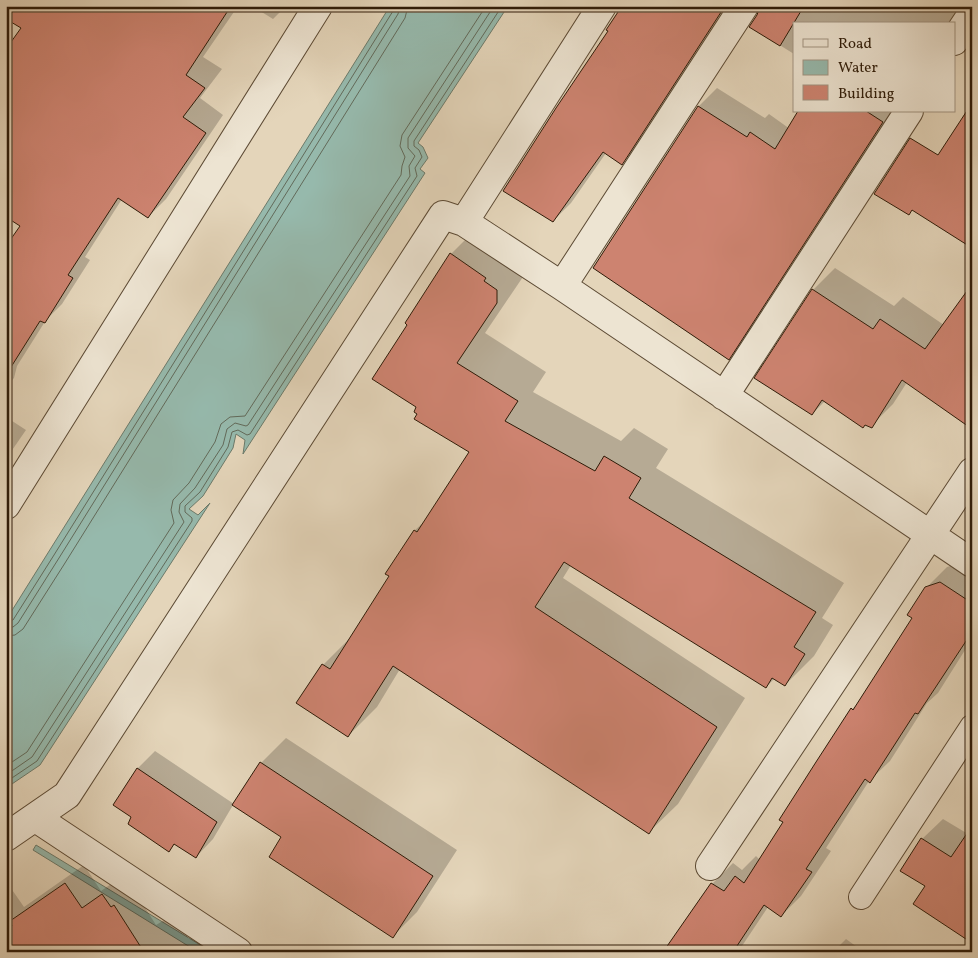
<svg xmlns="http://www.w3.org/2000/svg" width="978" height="958" viewBox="0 0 978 958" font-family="Vollkorn,serif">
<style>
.water{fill:#96b9ac;stroke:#6c7a6a}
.shadow{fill:#0003}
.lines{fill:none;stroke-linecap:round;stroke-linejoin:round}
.shore{stroke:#626a5a;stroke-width:1}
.building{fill:#cd8370;stroke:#2e1b08}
.lane-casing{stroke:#5c4a34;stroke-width:26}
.street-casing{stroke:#5c4a34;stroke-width:30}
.lane{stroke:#ede4d2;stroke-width:24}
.street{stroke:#ede4d2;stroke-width:28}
</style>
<rect width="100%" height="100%" fill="#e4d5ba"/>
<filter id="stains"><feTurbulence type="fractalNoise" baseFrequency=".004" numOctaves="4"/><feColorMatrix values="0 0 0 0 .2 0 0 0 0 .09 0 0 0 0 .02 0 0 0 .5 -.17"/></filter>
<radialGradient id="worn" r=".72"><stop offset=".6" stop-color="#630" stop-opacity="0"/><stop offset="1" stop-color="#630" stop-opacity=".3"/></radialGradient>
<path class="water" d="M390 6H508L418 143 423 147 428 158 420 169 425 173 243 454 245 440 236 434 233 448 203 496 189 509 198 515 210 503 40 765 6 788V620Z
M36 845 202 946 198 952 33 850Z"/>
<path class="shadow" d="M30 6H238L203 57 222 69 200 98 223 115 166 199 148 217 122 199 85 257 90 260 62 304 46 320 17 366 14 378 6 387V249L21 225 23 28Z
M252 6H286L273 19Z
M623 6H730L640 145 622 163 606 153 571 203 553 221 609 30Z
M761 6H963L952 24H794V54L751 27 758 15Z
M717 88 765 118 769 114 790 129 801 111H895L747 340 729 358 594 267 699 106Z
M480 225 531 265 485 333 546 372 533 392 621 441 634 428 668 449 656 468 844 583 822 618 833 625 814 656 785 685 775 678 766 687 571 565 563 578 745 698 678 804 649 832 400 669 377 707 348 736 303 695 323 665 353 635 390 576 414 531 427 519 471 452 419 414 409 324 451 254Z
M835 268 894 306 903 297 944 325 893 404 871 426 825 401 812 414 813 290Z
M6 417 26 430 6 459Z
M972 507V517L967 514Z
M960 563 972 570V639L938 693 927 703 890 761 869 781 826 848 831 851 801 896 781 916 768 907 738 952H665L712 884 733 863 742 870 756 856 760 860 785 822 817 762 852 709 860 702 914 618 926 588 947 567Z
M286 738 457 850 417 912 392 937 283 837 233 805 213 839 196 857 176 843 169 850 133 816 114 804 138 768 155 751 234 804 261 763Z
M943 819 968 834 972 932 927 885 922 839Z
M84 865 101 891 121 877 132 887 156 925 174 914 189 939 206 930 219 952H6V881L24 907Z
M846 939 864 952H833Z"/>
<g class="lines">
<path class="shore" d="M6 622 13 620 54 555 393 11 394 6
M6 628 13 627 18 623 59 558 398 14 400 6
M6 636 15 635 23 629 65 563 405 18 408 6
M6 766 27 752 174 523 171 510 173 500 189 483 215 442 221 424 230 417 245 416 401 175 402 166 405 157 400 146 402 135 486 6
M6 775 32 757 184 522 179 512 180 504 195 488 223 445 227 429 235 423 246 426 248 425 410 176 409 166 415 156 408 148V138L494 6
M6 782 37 761 192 521V518L185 512V506L200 492 228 447 232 432 238 430 247 435 250 434 417 176 415 168 422 157 419 150 414 146V141L502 6"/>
</g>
<path class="building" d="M6 6H231L186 75 205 88 183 117 206 133 148 218 118 198 68 275 73 278 45 323 40 321 6 375V246L20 226 6 217V49L21 28 6 19Z
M622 6H725L622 165 603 152 553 222 503 191 556 108 608 31 606 30Z
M760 6H804L780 46 749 27 757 15Z
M972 103V248L912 210 909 215 874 194 910 138 938 155Z
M698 106 747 137 750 132 775 149 798 111H866L883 122 729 360 593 268Z
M450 253 486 278 484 281 497 290V303L457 363 518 401 505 421 595 471 604 456 641 478 629 498 816 612 794 647 805 654 785 686 772 678 766 688 564 562 535 607 717 727 649 834 393 666 348 737 296 703 322 664 330 669 389 576 385 574 414 530 417 532 469 452 414 419 417 414 414 412 416 407 372 379 407 325 405 323Z
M972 284V429L902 380 872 428 865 425 863 428 822 400 812 415 754 378 812 289 873 329 880 319 925 349Z
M940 582 972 603V632L918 714 915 713 870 783 865 779 806 869 812 872 781 917 764 905 733 952H663L711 883 724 891 735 876 744 883 783 822 779 820 816 762 851 708 853 710 912 618 907 615 925 587Z
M260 762 433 876 393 938 269 857 281 837 232 805Z
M137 768 217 822 196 858 174 844 169 852 128 824 131 817 113 805Z
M972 826V943L913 904 925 886 900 871 921 838 951 857Z
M65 883 82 908 102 894 111 907 114 905 144 952H6V928L12 926 10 921Z"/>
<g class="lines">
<defs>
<path id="lane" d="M861 897 972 727"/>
<path id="street" d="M954 41 972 14
M464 222 562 286 972 563
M562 286 744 6
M724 396 909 111
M6 505 318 6
M36 818 238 952
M6 837 67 795 443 215 464 222 602 6
M710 866 972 472"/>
</defs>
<use href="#lane" class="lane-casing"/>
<use href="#street" class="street-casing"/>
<use href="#lane" class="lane"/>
<use href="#street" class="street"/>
</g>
<rect width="978" height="958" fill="none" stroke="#e4d5ba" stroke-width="25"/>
<rect x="8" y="8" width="963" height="943" fill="none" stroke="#2e1b08" stroke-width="2.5"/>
<rect x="12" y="12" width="953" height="933" fill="none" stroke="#2e1b08"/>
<rect x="793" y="22" width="162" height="90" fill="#ede4d2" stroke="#a19481"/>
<rect x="803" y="39" width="25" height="8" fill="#ede4d2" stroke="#a19481"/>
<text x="838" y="48" font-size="15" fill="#2e1b08">Road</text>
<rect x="803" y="60" width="25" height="15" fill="#96b9ac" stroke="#a19481"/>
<text x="838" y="72" font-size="15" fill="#2e1b08">Water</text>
<rect x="803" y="85" width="25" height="15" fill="#cd8370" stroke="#a19481"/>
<text x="838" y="98" font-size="15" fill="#2e1b08">Building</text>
<rect width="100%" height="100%" filter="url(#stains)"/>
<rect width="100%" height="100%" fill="url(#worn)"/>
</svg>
